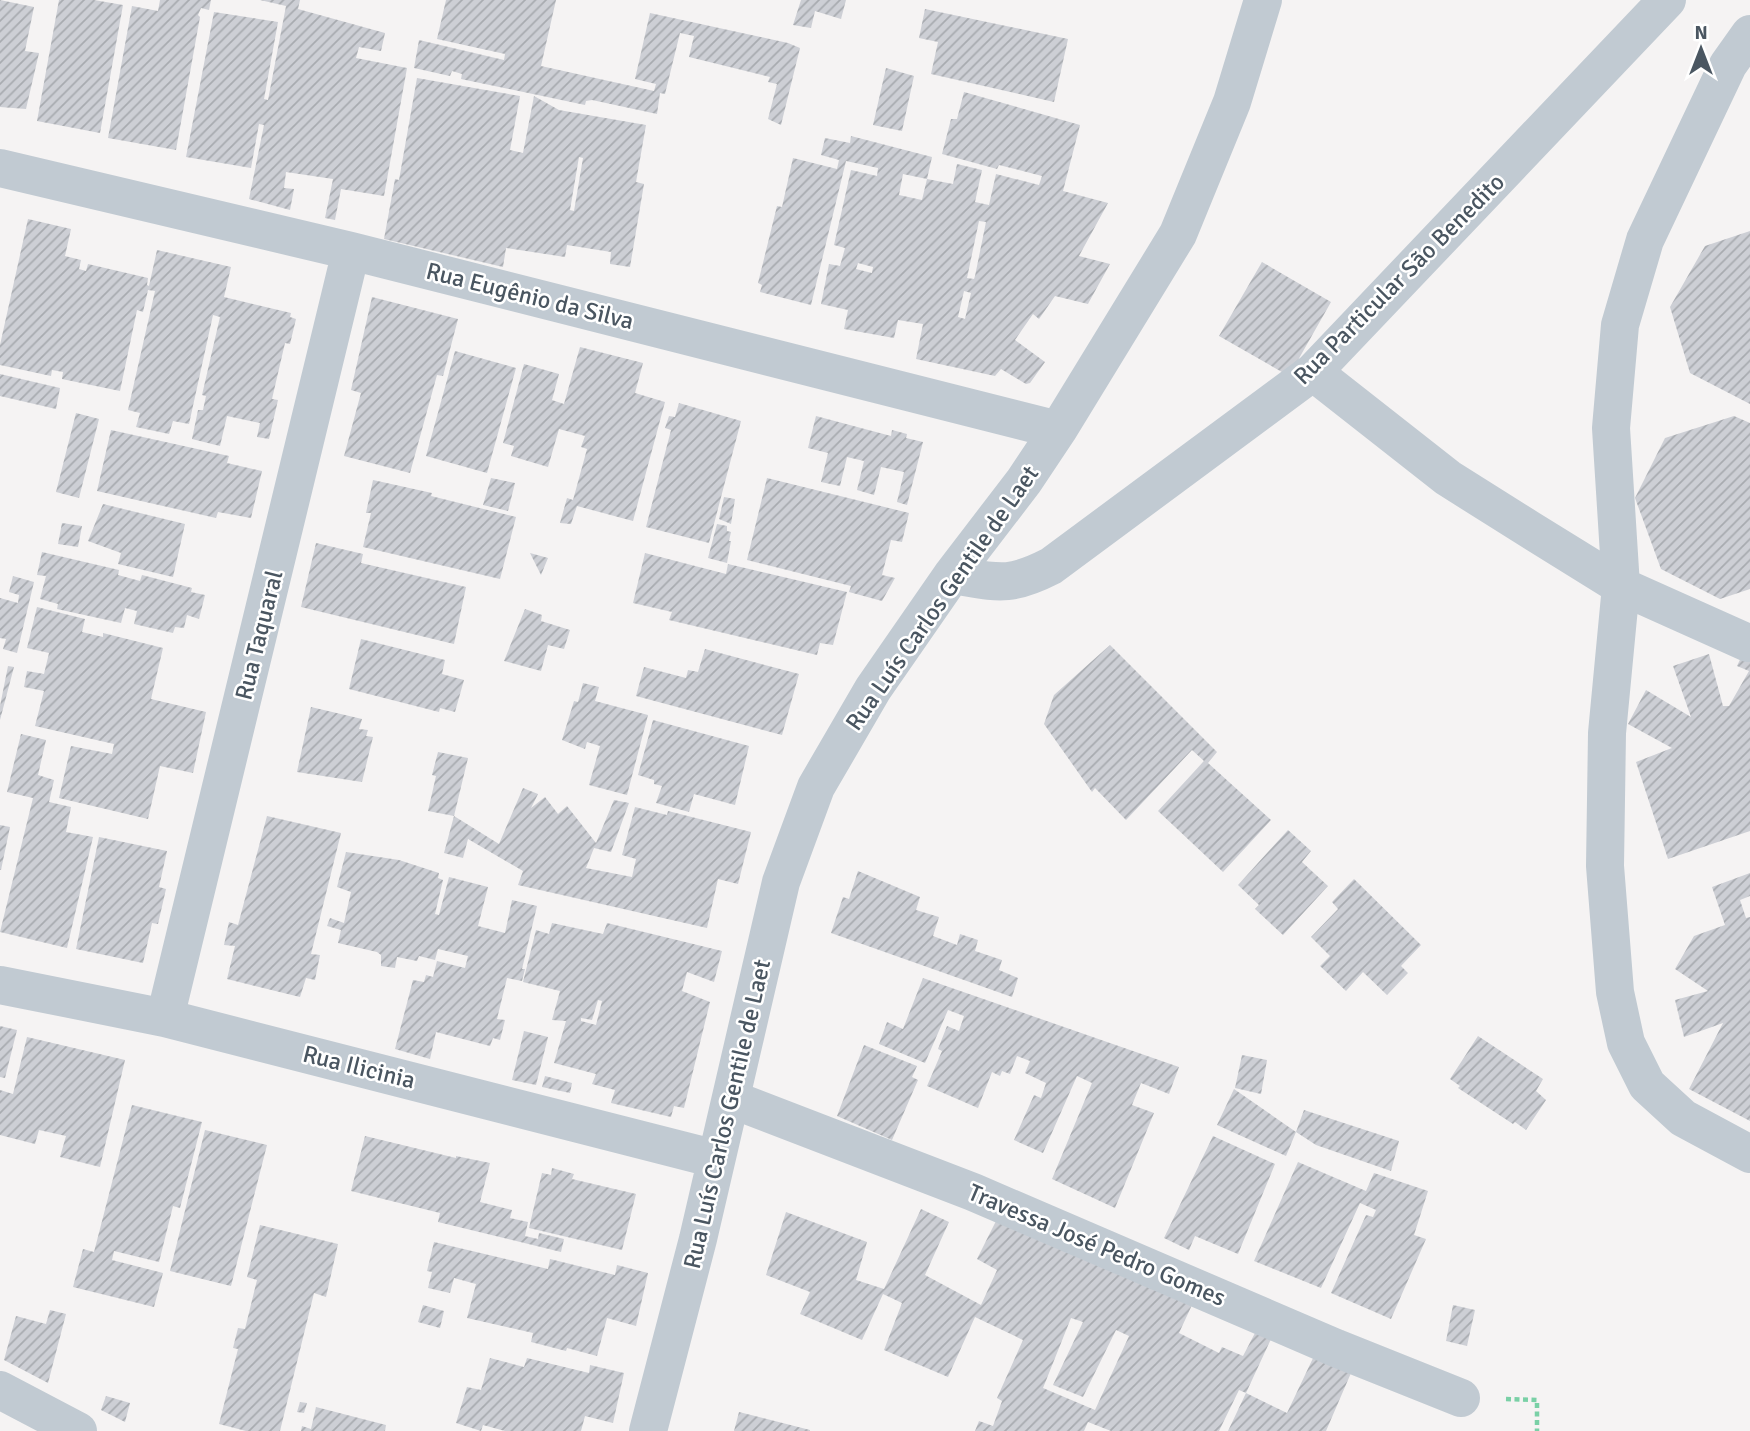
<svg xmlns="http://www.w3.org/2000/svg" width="1750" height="1431" viewBox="0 0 1750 1431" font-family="Signika,sans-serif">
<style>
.building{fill:url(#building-hatch);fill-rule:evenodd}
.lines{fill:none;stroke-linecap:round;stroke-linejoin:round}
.path{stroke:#7ad0a6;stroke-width:4.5;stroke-dasharray:5 3.5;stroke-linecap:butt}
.minor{stroke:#c1cad2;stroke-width:38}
.labels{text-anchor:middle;stroke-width:5;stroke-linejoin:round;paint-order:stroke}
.street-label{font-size:24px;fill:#4a5661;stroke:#fff}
</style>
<defs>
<pattern id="building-hatch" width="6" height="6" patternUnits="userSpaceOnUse" patternTransform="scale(1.75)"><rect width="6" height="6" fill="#cdcfd5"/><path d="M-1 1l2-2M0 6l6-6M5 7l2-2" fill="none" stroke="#a8abb0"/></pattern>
</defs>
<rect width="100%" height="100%" fill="#f5f3f3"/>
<path class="building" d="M0 0 34 7 25 51 39 53 26 109 0 107Z
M59 0H94L123 5 100 133 37 121Z
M160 0H211L209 10 201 8 198 15 200 17 176 150 108 138 132 6 158 11Z
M260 0H300L298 9 385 33 381 51 359 47 356 58 407 68 384 196 341 189 335 220 325 218 333 179 286 172 284 188 294 189 290 210 249 199 264 125 259 124 251 168 186 157 214 12 278 22 264 99 268 100 286 6Z
M446 0H556L541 66 654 91 656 84 635 79 650 13 788 43 800 48 781 125 768 119 777 84 768 82 770 77 689 57 694 36 680 33 665 94 660 93 657 114 592 100 586 101 585 105 461 79 462 74 452 71 450 76 414 68 419 40 504 60 505 54 437 39Z
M801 0H846L841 19 815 11 811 28 793 25Z
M925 9 1068 39 1054 102 931 74 938 42 919 38Z
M886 68 914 76 902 131 873 125Z
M417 78 520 96 510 150 523 153 534 96 559 110 646 125 636 182 644 184 630 267 610 264 611 252 567 245 565 257 506 248 503 267 384 239 395 179 399 180ZM579 157 583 158 574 211 570 210Z
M964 92 1080 125 1063 191 1108 203 1079 256 1110 264 1089 302 1088 304 1055 296 1039 319 1033 314 1015 340 1045 362 1030 383 1026 384 1001 369 995 376 916 359 923 324 898 320 894 338 844 329 848 310 821 304 829 264 840 266 845 248 834 245 851 170 877 176 878 168 846 161 811 305 760 292 762 285 758 283 777 206 782 207 793 158 837 169 839 160 821 155 825 138 850 143 851 136 932 157 927 179 903 174 899 195 922 200 927 179 953 184 957 164 982 170 975 202 989 205 996 174 1039 185 1042 176 999 165 997 169 942 154 951 119H957ZM979 221 986 222 975 276 974 279 967 278ZM858 263 873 267 872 273 856 269ZM964 291 971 293 965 319 958 317Z
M28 219 71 229 65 256 81 260 79 269 86 271 88 264 148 278 147 285 149 286 157 250 231 267 224 297 291 313 290 317 296 319 290 344 285 343 272 399 278 400 269 439 257 437 260 423 227 416 220 446 192 439 198 410H203L206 396 202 395 220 317 213 315 189 424 173 421 169 434 136 427 140 413 128 410 155 291 148 290 143 312 137 310 120 391 62 379 63 372 52 370 51 376 0 365V345Z
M1750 231V404L1690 373 1670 307 1705 246Z
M1262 262 1331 302 1289 376 1219 336Z
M372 297 458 319 443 376 437 375 410 473 344 456 361 393 351 390Z
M580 347 643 363 635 393 665 402 633 521 577 506 571 524 560 523 567 498 573 500 587 449 581 447 585 436 559 429 548 467 511 456 514 446 503 443 524 364 559 374 552 400 564 404Z
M455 351 516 368 487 473 426 456Z
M0 374 60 388 56 409 0 396Z
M679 403 741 421 709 543 646 527 671 430 665 428 669 416 675 417Z
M76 413 99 419 79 498 56 492Z
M816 416 891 436 892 430 907 434 906 438 923 442 907 505 897 502 904 472 881 467 874 495 857 490 864 461 847 457 840 486 821 482 828 453 808 448Z
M1734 416 1750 423V589L1720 599 1661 569 1635 498 1665 438Z
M111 430 229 456 227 463 262 471 251 518 218 512 216 518 97 491Z
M491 478 515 483 508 511 483 505Z
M767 478 909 513 902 542 891 540 882 575 895 578 882 601 849 592 851 586 747 560Z
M373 480 432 493 431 496 516 517 500 579 363 547 371 513H366Z
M724 497 735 499 731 524 719 519Z
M103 504 185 524 173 577 118 564 121 553 88 541Z
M62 523 82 526 78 547 58 544Z
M717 524 727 526V531L731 532 729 541H731L727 563 708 558Z
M316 543 363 554 361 563 466 587 454 644 301 607Z
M42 552 119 570 118 575 140 581 142 575 192 588 191 592 205 595 199 619 187 615 184 628 175 627 173 633 134 624 137 611 125 608 121 623 57 609 58 604 40 599 46 576 37 575Z
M530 553 548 558 541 575Z
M645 553 726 574 728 564 847 592 833 645 820 643 817 655 669 620 672 612 633 603Z
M13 576 34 582 17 653 3 649 6 639 0 638V598L18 603 19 595 9 592Z
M37 607 85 619 82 632 103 637V633L163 648 151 699 206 712 193 773 160 766 148 819 59 798 71 746 112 754 114 744 35 726 44 691 24 687 27 671 44 674 49 653 27 648Z
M525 609 542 615 541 621 570 630 564 649 548 645 541 671 504 661Z
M1750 638V831L1668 859 1636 762 1672 748 1628 724 1646 690 1691 717 1673 666 1709 654 1723 706H1729L1749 671 1737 666Z
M361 639 445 660 442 674 464 680 455 712 440 708 439 712 349 689Z
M1110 645 1217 752 1208 763 1271 820 1223 872 1158 811 1204 761 1192 750 1126 820 1095 788 1092 792 1044 724 1054 695Z
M705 649 799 674 782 735 636 696 644 667 686 678 688 670 698 672Z
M8 666 14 667 0 720V706Z
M583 683 599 687 595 701 648 715 627 795 589 785 600 746 587 742 585 749 562 740 574 701 578 702Z
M311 707 362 719 359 729 368 730 366 736 373 737 362 782 297 772Z
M653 720 749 746 735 805 694 794 689 812 656 803 662 786 654 784V780L638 775Z
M21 734 46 740 38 775 54 780 49 802 71 807 66 832 93 837 67 948 0 932 33 798 7 792Z
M438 752 468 758 454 816 428 811 436 776 432 775Z
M523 788 538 794 531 808 545 797 558 814 567 806 596 843 614 800 629 803 611 852 594 848 586 868 632 877 636 859 622 855 635 807 667 815 668 811 751 832 738 884 718 879 707 928 518 885 523 871 468 839 463 858 444 853 454 816 499 844Z
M267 816 341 833 311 954 320 955 315 980 306 978 300 997 227 979 235 946 224 945 229 922 238 925Z
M0 825 10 827 1 870H0Z
M1288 830 1311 851 1302 862 1328 886 1283 935 1255 909 1259 905 1238 885Z
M99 837 167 851 159 887 166 889 158 924 152 923 143 963 76 949Z
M346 852 399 860 439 873 438 878 443 880 435 914 439 915 449 877 488 887 478 926 505 933 512 900 537 906 522 969H525L522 981 507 978 497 1019 505 1020 500 1040 493 1038 490 1046 436 1032 430 1059 395 1049 413 980 424 982 426 975 433 977 437 961 465 968 468 956 438 949 435 960 419 956 417 961 397 957 395 968 381 966V955L377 952 338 943 341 930 327 926 330 918 344 923 351 892 337 887Z
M858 871 920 897 916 910 939 917 933 936 957 945 960 934 978 940 975 951 1002 960 999 970 1018 978 1012 997 831 933 843 897 849 899Z
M1750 873V896L1740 900 1746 918 1750 917V1121L1689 1089 1723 1023 1684 1037 1675 1000 1708 991 1675 969 1694 936 1725 925 1712 887Z
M1354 879 1421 945 1401 966 1408 973 1387 995 1363 972 1346 991 1320 966 1330 956 1311 937 1338 909 1332 902Z
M552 923 603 934 607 923 722 951 714 982 687 972 682 991 710 1002 684 1108 674 1106 671 1117 611 1103 615 1090 592 1084 596 1074 554 1063 566 1021 552 1020 560 991 523 982 536 930 549 934ZM598 1000 602 1001 596 1025 581 1021V1018L592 1020Z
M923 978 1179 1067 1169 1094 1141 1083 1132 1105 1154 1113 1115 1208 1052 1179 1092 1083 1077 1076 1043 1153 1014 1140 1034 1095 1041 1098 1046 1083 1025 1073 1030 1061 1017 1056 1010 1074 1002 1071 1000 1076 992 1072 978 1108 927 1086 942 1051 938 1049 947 1026 959 1031 964 1016 948 1010 925 1063 879 1044 887 1022 903 1029Z
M0 1026 17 1030 5 1078 0 1077Z
M524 1031 548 1037 536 1085 512 1080Z
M1478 1036 1543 1079 1536 1091 1546 1100 1526 1130 1515 1122 1513 1124 1458 1088 1460 1086 1450 1079Z
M27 1037 125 1060 100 1167 60 1157 66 1136 39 1130 35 1144 0 1135V1090L13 1094Z
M864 1045 917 1066 912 1077 918 1080 892 1140 837 1116Z
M1242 1055 1267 1060 1261 1094 1235 1088Z
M545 1076 572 1083 570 1093 542 1087Z
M1234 1089 1296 1132 1286 1156 1217 1125Z
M132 1105 202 1122 180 1208 173 1206 159 1262 114 1251 112 1260 163 1273 154 1307 73 1287 83 1249 94 1252Z
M1304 1110 1399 1141 1391 1171 1316 1145 1296 1132Z
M205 1130 267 1145 231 1286 170 1271Z
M365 1136 456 1158V1156L490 1163 480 1202 512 1210 510 1218 528 1222 525 1236 538 1239 539 1233 564 1239 561 1252 438 1222 440 1213 351 1191Z
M1213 1136 1275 1164 1238 1254 1195 1236 1189 1250 1164 1238Z
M1298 1162 1366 1191 1374 1173 1428 1191 1414 1235 1426 1239 1391 1319 1331 1293 1366 1215 1373 1217 1376 1210 1360 1203 1321 1288 1254 1261Z
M552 1168 574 1174 572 1179 636 1194 622 1250 529 1228 542 1173 551 1175Z
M921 1209 949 1222 925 1275 981 1305 997 1270 977 1259 997 1219 1192 1305 1179 1333 1219 1353 1222 1347 1243 1356 1255 1333 1271 1339 1246 1393 1239 1390 1219 1431H1111L1088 1422 1084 1431H975L979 1421 993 1426 1002 1401 997 1398 1023 1340 975 1317 948 1377 884 1350 902 1303 883 1294 862 1340 800 1314 810 1292 766 1275 786 1212 867 1242 856 1280 884 1289ZM1071 1318 1083 1322 1053 1385 1083 1397 1116 1330 1129 1336 1095 1410 1043 1388Z
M260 1225 338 1244 326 1297 314 1293 280 1431H246L219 1424 238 1349 233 1348 238 1328 245 1329 257 1280 247 1277Z
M434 1242 548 1269 550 1259 615 1275 617 1265 648 1273 636 1326 607 1318 597 1356 567 1348 566 1351 531 1342 533 1333 467 1318 476 1284 454 1278 450 1293 428 1288 432 1272 427 1271Z
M423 1305 444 1311 440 1328 418 1322Z
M1453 1305 1475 1310 1467 1346 1446 1341Z
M50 1310 66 1314 48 1383 4 1360 16 1316 46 1324Z
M1314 1356 1351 1373 1326 1431H1228L1246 1393 1287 1413Z
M490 1358 524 1367 527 1358 589 1373 590 1365 624 1373 613 1423 585 1416 581 1431H505L483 1425 481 1431 456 1423 467 1387 481 1390Z
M106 1396 130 1403 125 1422 101 1410Z
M300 1402 307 1403 304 1413 297 1412Z
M316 1407 386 1425 385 1431H301L302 1426 311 1429Z
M739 1412 810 1430V1431H734Z"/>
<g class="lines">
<path class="path" d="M1506 1399 1537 1400V1431"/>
<path class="minor" d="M1750 34 1728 65 1645 240 1620 325 1611 428 1621 586 1607 733 1605 866 1615 992 1626 1043 1647 1085 1683 1118 1750 1154
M0 168 351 251 1058 430
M1313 372 1448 478 1529 529 1621 586 1748 643
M952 575C997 582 1008 588 1051 566L1313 372 1667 0
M0 985 165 1018 716 1159
M165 1018 351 251
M731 1099 973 1192 1336 1348 1461 1398
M0 1390 78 1431
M648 1431 698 1239 781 882 816 787 873 689 952 575 1024 481 1058 430 1178 234 1232 102 1263 0"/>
</g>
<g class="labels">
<g class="street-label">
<text transform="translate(1399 279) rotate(-45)" y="8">Rua Particular São Benedito</text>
<text transform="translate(530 296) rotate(14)" y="8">Rua Eugênio da Silva</text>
<text transform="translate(942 598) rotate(-55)" y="8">Rua Luís Carlos Gentile de Laet</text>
<text transform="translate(259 635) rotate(-76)" y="8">Rua Taquaral</text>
<text transform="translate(359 1067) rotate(14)" y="8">Rua Ilicinia</text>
<text transform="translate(727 1114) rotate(-77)" y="8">Rua Luís Carlos Gentile de Laet</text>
<text transform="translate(1097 1245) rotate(23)" y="8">Travessa José Pedro Gomes</text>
</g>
</g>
<g transform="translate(1701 49)" stroke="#ffffff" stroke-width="5" paint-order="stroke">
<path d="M0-5L12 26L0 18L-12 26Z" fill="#4a5661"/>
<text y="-10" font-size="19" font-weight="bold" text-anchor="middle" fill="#4a5661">N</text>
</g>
</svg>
